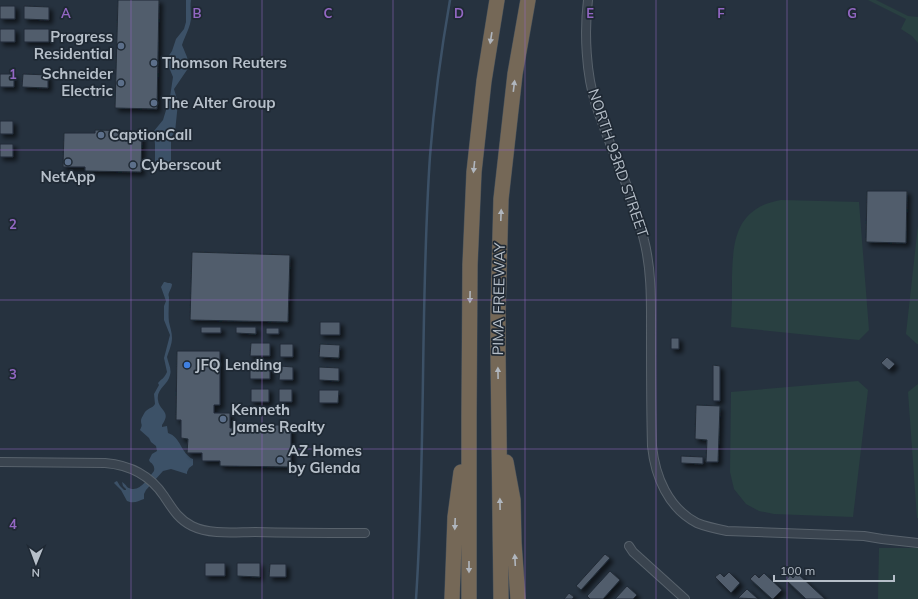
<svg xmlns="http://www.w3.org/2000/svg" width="918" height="599" viewBox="0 0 918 599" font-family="Mulish,sans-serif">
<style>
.green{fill:#294041}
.water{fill:#3c5167}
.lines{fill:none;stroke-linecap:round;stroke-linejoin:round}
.stream{stroke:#3c5167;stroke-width:2.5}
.building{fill:#515d6c;stroke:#212b36;filter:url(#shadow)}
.street-casing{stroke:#58626c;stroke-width:10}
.highway-casing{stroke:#454f59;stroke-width:16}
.street{stroke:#3a444f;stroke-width:8}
.highway{stroke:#756857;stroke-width:15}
.oneway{fill:#b0b6be}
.grid{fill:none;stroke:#9367c3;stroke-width:1;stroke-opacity:0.55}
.service-dot{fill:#5c6f8a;stroke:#1f2934;stroke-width:1.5}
.shop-dot{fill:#3f7fe0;stroke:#1f2934;stroke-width:1.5}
.labels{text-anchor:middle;stroke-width:3.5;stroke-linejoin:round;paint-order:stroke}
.poi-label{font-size:15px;font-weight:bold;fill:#b6bfc9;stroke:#1f2934;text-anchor:start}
.street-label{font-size:15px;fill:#b6bfc9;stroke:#1f2934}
.grid-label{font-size:13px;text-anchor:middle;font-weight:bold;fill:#9367c3;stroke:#1f2934;stroke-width:3.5;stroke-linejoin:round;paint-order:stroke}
</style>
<defs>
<filter id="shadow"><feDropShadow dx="3.5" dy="3.5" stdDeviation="2" flood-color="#0009"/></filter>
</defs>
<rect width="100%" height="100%" fill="#26323f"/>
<path class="green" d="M868 0H876L908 16 918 17V43L912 36 901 29 906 19Z
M781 200 859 202 869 330 859 340 731 327C732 310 732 294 732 277 733 247 734 217 766 204 771 202 776 201 781 200Z
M918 225V344H917L906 334Z
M858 381 868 390 853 517 774 514 759 511 746 504 734 489 730 472 731 392Z
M918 384V518H917L908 392Z
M879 548H918V599H878Z"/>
<path class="water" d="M186 0H191C190 7 191 10 191 17 191 26 185 36 182 45L187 57 189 67 174 89 178 103 175 132 171 137V162L164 164 161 167 155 164V145L154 131 163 120 170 97 173 77 166 60 172 51 176 39 184 29 186 22Z
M164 282H165L168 283H170L172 284C172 289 167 293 169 297 169 305 168 314 169 322 170 327 172 332 172 338 172 344 169 351 167 357 168 363 172 369 170 375 168 385 156 389 158 400 159 411 172 411 162 425V427L167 426 168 433C181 437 181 454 193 459V465L189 468 187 472V474L171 469 163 471 146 490 144 494V499C138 501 134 504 127 501L121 490 114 483 115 482 117 481 120 486 124 490H126V489L123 486 122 482C124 483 126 485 127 487 139 495 148 478 154 471 155 467 153 464 150 462L149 460 152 454 157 451 156 446 151 442 149 438 140 430C143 424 141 425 141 421 141 418 144 414 145 412 148 408 153 408 155 404L154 394 159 385 158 383C161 379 164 379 167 372L164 358 170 335 164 320V306L166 301 161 287Z"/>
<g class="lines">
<path class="stream" d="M416 599C426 451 420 303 430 156 434 104 441 51 450 0"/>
</g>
<path class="building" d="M118 0H159L157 109 115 108Z
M0 6H15V19H0Z
M24 6 49 7V20L24 19Z
M0 29H15V42H0Z
M24 29H49V42H24Z
M0 74H14V87H0Z
M23 74 48 75V88L22 87Z
M0 121H13V134H0Z
M95 130 142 131 141 172 85 171V167H63L64 133H95Z
M0 144H13V157H0Z
M867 191H907L906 243 866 242Z
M192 252 290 255 288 322 190 320Z
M320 322H340V335H320Z
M201 327H221V333H201Z
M236 327H256V334L236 333Z
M266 328H279V334H266Z
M671 338H679V349H671Z
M251 343H270V356H250Z
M280 344H293V357H280Z
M320 344 340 345 339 358 319 357Z
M177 351H220V405H214V413H230V428H237V425H291V467L220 466V461H202V453H187L188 439 181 438V420H176Z
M887 357 895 364 889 370 881 363Z
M713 365 720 366V401H713Z
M250 366H270V379H250Z
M280 366 293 367V380H279Z
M319 367 339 368V381L319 380Z
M251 389H269V402H251Z
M279 389H292V402H279Z
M319 390H339L338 403H319Z
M696 405 720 406 718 462H706L707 440 695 439Z
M681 456 703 457V464L681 463Z
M605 554 610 558 581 590 576 586Z
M205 563H225V576H205Z
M237 563H260V577L237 576Z
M270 564H286V577H269Z
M610 571 620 580 603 599H590L587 596Z
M729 572 740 583 731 593 715 577 720 573 724 577Z
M764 573 782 590 773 599H772L750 579 755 574 759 578Z
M797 573 825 599H806L786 580 790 575 793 578Z
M627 586 637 595 633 599H615Z
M747 589 758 599 738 598Z
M569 593 574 597 572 599H564Z"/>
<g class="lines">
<defs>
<path id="street" d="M588 0C584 32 586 75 596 105 611 151 633 193 644 240 652 271 651 304 651 336 651 373 651 409 652 446 655 476 668 508 697 523 707 527 717 529 727 531L864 536 882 539 918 543
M0 462 105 463C130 465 150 475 164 496 172 508 178 519 192 526 210 535 236 532 255 532 292 533 328 533 365 533
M629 546 633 552 685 599"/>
<path id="highway" d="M506 462 513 500 514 543 518 599
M452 599 455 517 461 472
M469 599V416L470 265 474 172 484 81 497 0
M501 599 498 352V313L501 199 515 74 528 0"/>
</defs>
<use href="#street" class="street-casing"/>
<use href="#highway" class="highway-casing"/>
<use href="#street" class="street"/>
<use href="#highway" class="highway"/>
</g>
<defs><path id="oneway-solid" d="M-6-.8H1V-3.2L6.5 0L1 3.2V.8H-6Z"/></defs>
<g class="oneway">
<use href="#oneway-solid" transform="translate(491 38) rotate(99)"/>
<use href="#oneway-solid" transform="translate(514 86) rotate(-83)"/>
<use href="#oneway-solid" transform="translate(474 167) rotate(96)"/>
<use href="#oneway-solid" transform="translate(501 215) rotate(-88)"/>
<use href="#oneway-solid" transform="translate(470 297) rotate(91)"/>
<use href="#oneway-solid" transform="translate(498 373) rotate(-91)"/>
<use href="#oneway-solid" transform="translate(500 504) rotate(-91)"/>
<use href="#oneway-solid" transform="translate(455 524) rotate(92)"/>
<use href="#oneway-solid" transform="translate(515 560) rotate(-93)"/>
<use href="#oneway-solid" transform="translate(469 567) rotate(90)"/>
</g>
<path class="grid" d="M131 0V599M262 0V599M393 0V599M525 0V599M656 0V599M787 0V599M0 150H918M0 300H918M0 449H918"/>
<g class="service-dot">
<circle cx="121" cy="46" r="4"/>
<circle cx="154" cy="63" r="4"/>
<circle cx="121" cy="83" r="4"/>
<circle cx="154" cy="103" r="4"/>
<circle cx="101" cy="135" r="4"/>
<circle cx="68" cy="162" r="4"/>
<circle cx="133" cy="165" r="4"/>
<circle cx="223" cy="419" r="4"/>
<circle cx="280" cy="460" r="4"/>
</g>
<circle class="shop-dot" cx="187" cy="365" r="4"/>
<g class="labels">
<g class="poi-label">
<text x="113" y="42" text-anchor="end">Progress<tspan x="113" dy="17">Residential</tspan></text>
<text x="162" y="68">Thomson Reuters</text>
<text x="113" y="79" text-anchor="end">Schneider<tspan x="113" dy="17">Electric</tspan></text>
<text x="162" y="108">The Alter Group</text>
<text x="109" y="140">CaptionCall</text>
<text x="141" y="170">Cyberscout</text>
<text x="68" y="182" text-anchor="middle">NetApp</text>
<text x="195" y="370">JFQ Lending</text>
<text x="231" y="415">Kenneth<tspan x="231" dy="17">James Realty</tspan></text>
<text x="288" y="456">AZ Homes<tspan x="288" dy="17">by Glenda</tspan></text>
</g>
<g class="street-label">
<text transform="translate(618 163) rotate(71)" y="5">NORTH 93RD STREET</text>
<text transform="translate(499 299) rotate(-89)" y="5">PIMA FREEWAY</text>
</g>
</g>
<g class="grid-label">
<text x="66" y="18">A</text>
<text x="197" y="18">B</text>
<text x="328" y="18">C</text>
<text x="459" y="18">D</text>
<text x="590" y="18">E</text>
<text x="721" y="18">F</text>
<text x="852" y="18">G</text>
<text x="13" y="79">1</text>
<text x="13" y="229">2</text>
<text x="13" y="379">3</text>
<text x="13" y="529">4</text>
</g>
<g transform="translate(36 563) rotate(181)" stroke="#1f2934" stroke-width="3" paint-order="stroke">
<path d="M0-3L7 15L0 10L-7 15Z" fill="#b6bfc9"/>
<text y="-6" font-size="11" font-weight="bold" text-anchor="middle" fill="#b6bfc9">N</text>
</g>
<path d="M774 575v6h120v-6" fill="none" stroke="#b6bfc9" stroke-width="2"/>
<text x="780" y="575" font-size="12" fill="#b6bfc9" stroke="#1f2934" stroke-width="3" paint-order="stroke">100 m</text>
</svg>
